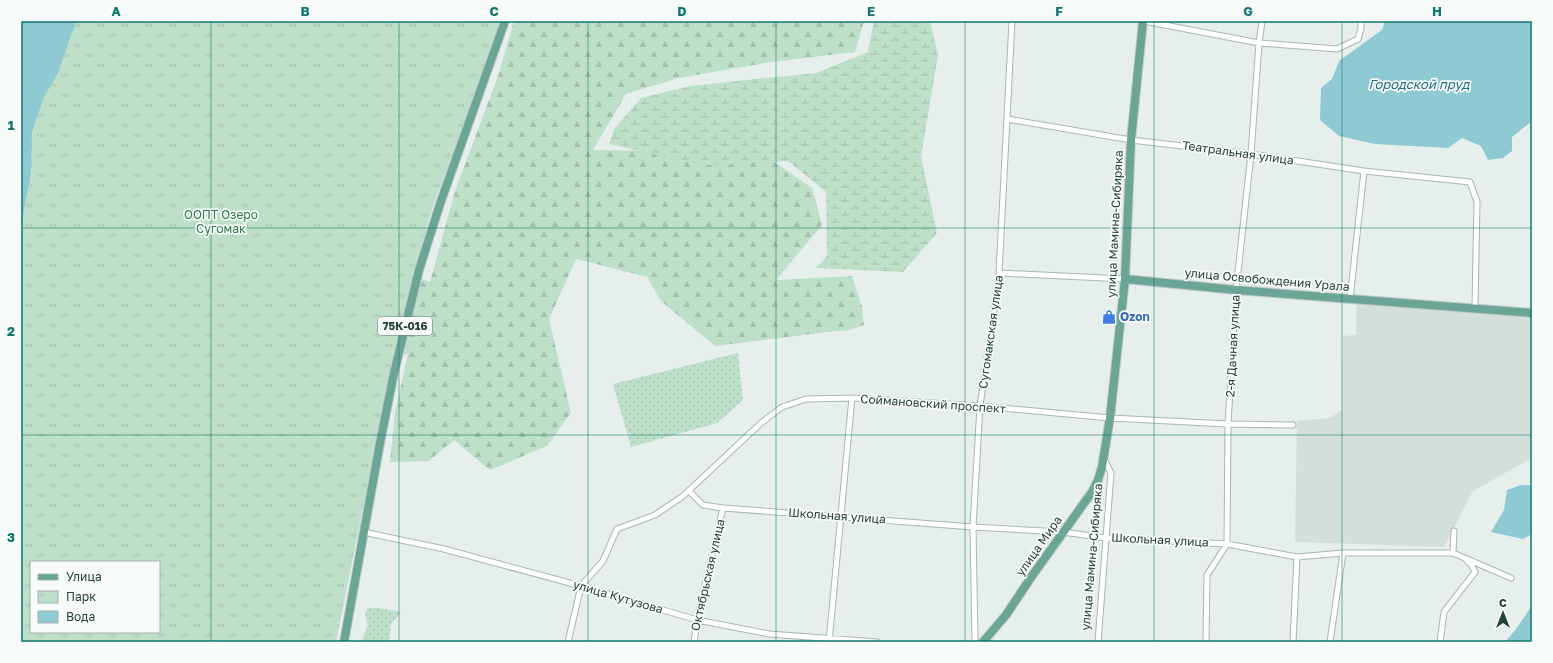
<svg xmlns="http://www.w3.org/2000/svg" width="1553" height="663" viewBox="0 0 1553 663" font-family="'Golos Text',sans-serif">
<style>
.built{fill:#d4dfda}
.grass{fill:url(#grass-dots)}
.forest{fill:url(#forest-firs)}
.wetland{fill:url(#wetland-marsh)}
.park{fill:url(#park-tufts);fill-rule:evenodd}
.water{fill:#8ec9d4}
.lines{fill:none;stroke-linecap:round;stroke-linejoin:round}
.minor-casing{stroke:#a8b8b2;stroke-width:7}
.primary-casing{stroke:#c2cac8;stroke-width:10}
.minor{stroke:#fff;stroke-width:5}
.primary{stroke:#6aa596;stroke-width:8}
.grid{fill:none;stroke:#0f766e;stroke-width:1;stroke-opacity:0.55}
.labels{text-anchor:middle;stroke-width:3.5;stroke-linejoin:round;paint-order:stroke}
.shield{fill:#f7fbf9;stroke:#637a73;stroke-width:1}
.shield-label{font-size:11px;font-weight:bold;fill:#24423a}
.street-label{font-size:12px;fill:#24423a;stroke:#f7fbf9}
.park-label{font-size:12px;fill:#2d7a4b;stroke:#f7fbf9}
.shop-label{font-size:12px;font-weight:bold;fill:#366cbe;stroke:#f7fbf9;text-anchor:start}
.water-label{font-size:13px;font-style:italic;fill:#1c6f80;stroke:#f7fbf9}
.neatline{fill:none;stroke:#0f766e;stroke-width:1.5}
.grid-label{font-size:13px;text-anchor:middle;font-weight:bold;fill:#0f766e}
</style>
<defs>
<pattern id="grass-dots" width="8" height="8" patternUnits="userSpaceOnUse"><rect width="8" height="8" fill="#bfe0c8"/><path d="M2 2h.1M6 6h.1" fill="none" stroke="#a4c1ad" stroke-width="1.8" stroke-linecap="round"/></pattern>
<pattern id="forest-firs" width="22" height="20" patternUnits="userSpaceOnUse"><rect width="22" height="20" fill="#bfe0c8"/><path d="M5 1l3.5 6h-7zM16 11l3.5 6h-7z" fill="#a4c1ad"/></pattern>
<pattern id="wetland-marsh" width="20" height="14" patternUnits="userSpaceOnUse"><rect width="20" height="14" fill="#bfe0c8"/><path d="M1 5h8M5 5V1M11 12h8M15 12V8" fill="none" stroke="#a4c1ad"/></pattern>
<pattern id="park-tufts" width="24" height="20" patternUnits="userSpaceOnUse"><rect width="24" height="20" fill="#bfe0c8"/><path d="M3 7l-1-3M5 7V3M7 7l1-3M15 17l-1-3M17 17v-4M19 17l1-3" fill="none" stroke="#a4c1ad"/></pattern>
</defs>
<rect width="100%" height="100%" fill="#e6efeb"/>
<path class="built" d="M1357 301 1532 318V458L1473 491 1444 547 1295 542 1297 421 1330 418 1342 410 1343 336 1356 335Z"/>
<path class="grass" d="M738 353 743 400 717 423 631 447 613 384Z
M368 608H378L401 612 391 624 389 642H361L368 625 365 615Z"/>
<path class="forest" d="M514 21H864L855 52 771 62 679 78 626 94 593 150 672 151 769 158 812 188 822 225 776 280 852 276 862 307 864 325 849 330 827 332 715 346 661 301 647 277 576 259 549 319 571 413 547 446 490 470 454 440 429 461 390 462 395 412 408 354 390 357 400 271 430 282 455 191 498 76Z"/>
<path class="wetland" d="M874 21H930L938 55 921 156 937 233 903 272 816 268 827 256 826 192 788 161 704 165 609 144 614 129 641 98 690 86 816 73 868 52Z"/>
<path class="park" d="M21 21H500L484 71 434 203 414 271 390 375 336 642H21ZM31 562H159V632H31Z"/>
<path class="water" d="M21 21H76L58 73 44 97 32 132 31 172 21 227Z
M1385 21H1532V121L1512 137V151L1503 158 1488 160 1481 146 1462 138 1448 148 1375 144 1339 136 1320 120 1321 88 1332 79 1339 61 1382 30Z
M1521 485H1532V534L1523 539 1491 532 1504 510 1507 490Z
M1532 606V642H1505L1516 629Z"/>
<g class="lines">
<defs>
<path id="minor" d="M1144 21 1259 43 1337 49 1358 39 1361 28V21
M1007 119 1131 140 1251 154 1364 171 1470 182 1477 202 1475 308
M999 273 1125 279
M1350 299 1364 171
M689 491 703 505 723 508 973 527 1063 532 1106 538 1227 544 1297 557 1343 553H1453L1511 578
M1454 531 1453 553 1455 554
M363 532 444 549 581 586 697 620 769 634 877 642
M568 642 581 586 603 561 617 529 655 515 683 496 761 423 782 407 806 399 852 398 980 406 1110 418 1228 424 1293 425
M694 642 697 620 723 508
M829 642 852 398
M975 642 973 527 980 406 999 273 1012 21
M1098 642 1111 473 1104 459
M1206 642 1207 575 1227 544 1228 424 1236 290 1251 154 1259 43 1262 21
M1293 642 1297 557
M1330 642 1343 553
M1440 642 1444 612 1475 572 1471 564 1467 561"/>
<path id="primary" d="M1125 279 1236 290 1532 313
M344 642 380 443 394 373 419 270 441 201 505 21
M983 642 1006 615 1032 576 1092 492 1098 480 1102 467 1110 418 1125 279 1131 140 1143 21"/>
</defs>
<use href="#minor" class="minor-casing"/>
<use href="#primary" class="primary-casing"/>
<use href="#minor" class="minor"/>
<use href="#primary" class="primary"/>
</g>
<path class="grid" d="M211 21V642M399 21V642M588 21V642M776 21V642M965 21V642M1154 21V642M1342 21V642M21 228H1532M21 435H1532"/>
<defs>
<symbol id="shop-bare" viewBox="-9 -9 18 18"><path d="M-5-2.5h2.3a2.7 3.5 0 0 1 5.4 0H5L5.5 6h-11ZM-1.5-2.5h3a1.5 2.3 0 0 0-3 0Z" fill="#3f7fe0" stroke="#f7fbf9" stroke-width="2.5" paint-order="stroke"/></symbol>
</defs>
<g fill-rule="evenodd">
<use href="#shop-bare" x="1099" y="307" width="20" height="20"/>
</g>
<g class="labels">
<rect class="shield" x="378" y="317" width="54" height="18" rx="3"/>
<g class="shield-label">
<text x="405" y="330">75К-016</text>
</g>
<g class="street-label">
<text transform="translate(1238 153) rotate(8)" y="4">Театральная улица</text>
<text transform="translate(1115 224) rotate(-87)" y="4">улица Мамина-Сибиряка</text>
<text transform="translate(1267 280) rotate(5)" y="4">улица Освобождения Урала</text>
<text transform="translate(991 332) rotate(-82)" y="4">Сугомакская улица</text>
<text transform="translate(1233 346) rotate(-87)" y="4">2-я Дачная улица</text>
<text transform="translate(933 404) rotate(4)" y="4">Соймановский проспект</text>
<text transform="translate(837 516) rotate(4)" y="4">Школьная улица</text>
<text transform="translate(1160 540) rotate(3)" y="4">Школьная улица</text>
<text transform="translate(1039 546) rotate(-55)" y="4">улица Мира</text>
<text transform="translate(1092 557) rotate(-85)" y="4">улица Мамина-Сибиряка</text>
<text transform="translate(708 575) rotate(-77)" y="4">Октябрьская улица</text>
<text transform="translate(618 597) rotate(16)" y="4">улица Кутузова</text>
</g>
<g class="park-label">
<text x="221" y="219">ООПТ Озеро<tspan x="221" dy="14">Сугомак</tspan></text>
</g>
<g class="shop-label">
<text x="1120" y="321">Ozon</text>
</g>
<g class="water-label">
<text x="1419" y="89">Городской пруд</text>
</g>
</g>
<rect width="1553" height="663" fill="none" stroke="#f7fbf9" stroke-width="44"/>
<rect x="30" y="561" width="130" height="72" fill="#f7fbf9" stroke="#a3b1ad"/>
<rect x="38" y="574" width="20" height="6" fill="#6aa596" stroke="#a3b1ad"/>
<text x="66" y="581" font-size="12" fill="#24423a">Улица</text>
<rect x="38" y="591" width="20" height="12" fill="url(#park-tufts)" stroke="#a3b1ad"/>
<text x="66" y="601" font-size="12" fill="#24423a">Парк</text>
<rect x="38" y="611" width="20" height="12" fill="#8ec9d4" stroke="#a3b1ad"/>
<text x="66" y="621" font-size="12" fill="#24423a">Вода</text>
<g transform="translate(1503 613)" stroke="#f7fbf9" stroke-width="3" paint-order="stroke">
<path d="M0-3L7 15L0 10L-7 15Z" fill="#24423a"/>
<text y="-6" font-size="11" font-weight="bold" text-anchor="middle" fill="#24423a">С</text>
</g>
<rect x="22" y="22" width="1509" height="619" class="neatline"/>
<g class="grid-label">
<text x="116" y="16">A</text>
<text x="305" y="16">B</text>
<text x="494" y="16">C</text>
<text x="682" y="16">D</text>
<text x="871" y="16">E</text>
<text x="1059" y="16">F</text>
<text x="1248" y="16">G</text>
<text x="1437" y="16">H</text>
<text x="11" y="130">1</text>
<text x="11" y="336">2</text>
<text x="11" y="542">3</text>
</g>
</svg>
